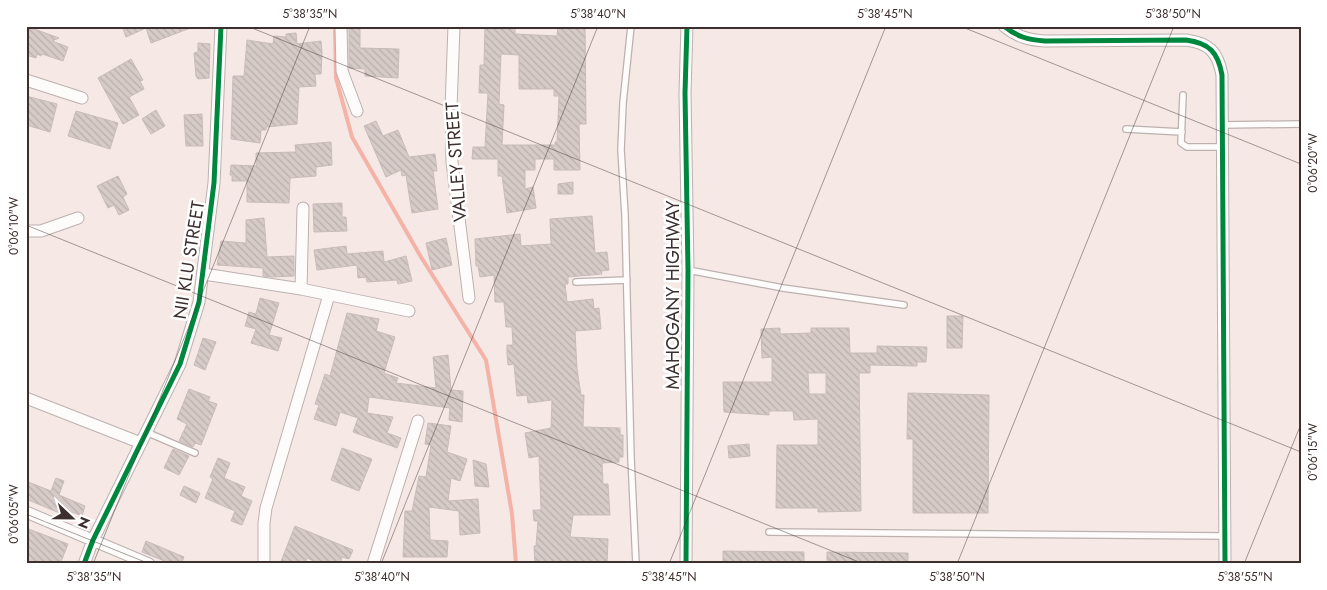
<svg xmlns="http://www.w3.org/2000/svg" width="1327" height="590" viewBox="0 0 1327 590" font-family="Jost,sans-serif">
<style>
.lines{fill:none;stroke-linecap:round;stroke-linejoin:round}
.stream{stroke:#f5b2a7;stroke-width:4}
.building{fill:url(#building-back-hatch);stroke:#c8bcba;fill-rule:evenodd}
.lane-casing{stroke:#bcb1af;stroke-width:8}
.street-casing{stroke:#bcb1af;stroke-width:13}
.lane{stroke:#fefcfb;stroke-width:5.5}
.street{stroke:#fefcfb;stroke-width:11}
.cycleway-casing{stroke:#fff;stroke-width:8}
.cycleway{stroke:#00873e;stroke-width:5}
.ticks{fill:none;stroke:#3c2f2d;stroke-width:1;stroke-opacity:0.45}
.labels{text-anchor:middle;stroke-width:5;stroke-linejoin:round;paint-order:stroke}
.street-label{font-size:18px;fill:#3c2f2d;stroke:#fff}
.neatline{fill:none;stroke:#3c2f2d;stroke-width:2}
.ticks-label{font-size:12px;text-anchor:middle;fill:#3c2f2d}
</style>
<defs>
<pattern id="building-back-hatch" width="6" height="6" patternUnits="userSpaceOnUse" patternTransform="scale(1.25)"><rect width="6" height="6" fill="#d7cbc8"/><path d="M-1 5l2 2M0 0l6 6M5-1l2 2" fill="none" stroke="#b9afac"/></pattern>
</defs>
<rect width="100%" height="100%" fill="#f5e8e5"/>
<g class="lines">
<path class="stream" d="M335 26 336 78 352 137 421 257 486 360 512 514 516 564"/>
</g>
<path class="building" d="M26 26 59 38 52 41 68 47 63 61 42 54 41 56 37 54 36 58 26 55Z
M122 26H193V27L151 43 146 28 126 37Z
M349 26H360V48L399 49 398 78 365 76V69L349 68Z
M485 26H515V34L557 36 558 26H585L586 124H579L580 170H554V159H535V170H525V189L533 187 536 208 507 213 502 176H498V159H472L473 147H485L488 93H479L480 65H484ZM501 54 519 55V89H554V96H559L557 142H555V145H502L504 105 499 104Z
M296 33 297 44 321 41 322 53 321 74H315L316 86 299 87 297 124 266 127V130H261L260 143 231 139 233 76H244L247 40 273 44 274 36 286 37V34Z
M198 43 210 44 209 78 198 79 196 76 194 53 198 52Z
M131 59 143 80 140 81 144 89 129 97 139 115 123 124 98 78Z
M26 96 57 104 50 132 26 125Z
M156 110 165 126 151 134 142 119Z
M76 111 118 123 110 149 68 136Z
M202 114 203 146H186L184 115Z
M376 121 383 136 398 130 409 157 435 154 437 171H433L438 209 412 213 406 175 402 176 401 170 386 177 364 126Z
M331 142 332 165 316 167V176L290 178 289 203 247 202V181H232V175H230L231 165 256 166V153L296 152 295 145Z
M118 176 127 194 123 197 129 210 119 215 114 205 108 208 97 186Z
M573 182V194H558V184Z
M342 203V217H346L347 231 314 232 313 204Z
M592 216 595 253 607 252 609 270 601 271 602 274 568 277V284H565L567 302 593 299 594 309 599 308 601 329 575 331 577 369 581 395H584L583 427 620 428V435H623V457H619V462L602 463 603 484H608L610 515H573L570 537 608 539 607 564H535L534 546H536L538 521H534L533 510H541L539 456 529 458 525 433 551 428 552 400 528 403 527 395 517 396 514 364 508 365 507 353V345H513L512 327H506L504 302H495L494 275 480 277 478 266H476L475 239 520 234 521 246 551 244 550 219Z
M264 218 267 257 294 256V276L272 277 263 276V268L217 265 221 241 246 243V220Z
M446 238 452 265 432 270 426 243Z
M346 246 347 254 383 251 384 262 406 256 412 281 398 284 397 280 367 282 366 277 358 278 357 265 317 270 314 250Z
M260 298 279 303 269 335 282 338 278 351 251 343 256 329 245 326 249 312 256 314Z
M347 313 379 319 376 331 395 337 384 373 398 378 396 383 436 388 433 357 448 355 451 390 463 391 462 422 449 420 450 408 369 397 367 413 393 417 387 433 401 438 397 448 353 432 358 418 340 412 336 426 314 419 319 405 315 404 325 374 330 376Z
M947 316H963L962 348H947Z
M780 328V334L811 333V328H849L850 353H877V346L927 347 926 362H917V366L870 365V373H859L861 511 818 512V508H776L777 445H818V419L794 420 793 411H769V415L724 412 723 382H772V357L762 358 761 329ZM808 373H826V394H809Z
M203 338 216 342 205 370 194 365Z
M189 389 210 397 208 401 217 404 201 445 195 443 193 447 179 441 187 424 177 419Z
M908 393 989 395 988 513H913V439H907Z
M428 423 451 426 447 452 467 459 460 481 451 478 448 501 478 499 480 533 460 535 459 511 429 507 430 540 448 541 447 557H403L405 511H412L419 476 426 477 431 445 425 444Z
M749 444 750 456 729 458 728 446Z
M342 448 372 459 359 491 331 480Z
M173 449 189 456 179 475 164 468Z
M218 458 230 463 224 478 245 487 241 496 252 501 242 525 231 521 235 511 205 498 213 479 210 477Z
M473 460 486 464 489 487 475 486Z
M56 478 64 481 59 495 85 506 82 516 72 512 69 517 26 499V481L51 491Z
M184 486 200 493 196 503 180 495Z
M295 526 353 550 349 559 342 557 340 564H320L307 558 305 564H280Z
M26 528 68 544 60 564H26Z
M146 541 184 557 181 564H172L142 552Z
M723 551 804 552V564H723Z
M827 552 908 553V564H827Z"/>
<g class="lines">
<defs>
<path id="lane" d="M631 26 623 103 621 150 625 215 631 458 636 564
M1183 95 1181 143 1187 147H1222
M1222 125 1301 124
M1126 129 1182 132
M688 270 783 288 904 305
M576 282 627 280
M146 432 195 453
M769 532 1225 536"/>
<path id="street" d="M341 26 342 71 357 111
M454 26 451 108 452 162 469 298
M1004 26C1017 37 1029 40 1045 41L1186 40C1209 43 1218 52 1222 75L1225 564
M26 80 82 98
M26 231H41L78 218
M204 274 301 289 409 311
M301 289 303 208
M26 398 141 443
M26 512 149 564
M84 564 93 540 180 364 199 302 214 183 221 26
M264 564V523L266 508 329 295
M373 564 418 421
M686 564 688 270 685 93 687 26"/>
</defs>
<use href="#lane" class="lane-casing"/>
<use href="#street" class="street-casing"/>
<use href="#lane" class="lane"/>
<use href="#street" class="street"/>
<defs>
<path id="cycleway" d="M1004 26C1017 37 1029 40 1045 41L1186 40C1209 43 1218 52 1222 75L1225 564
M84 564 93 540 180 364 199 302 214 183 221 26
M686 564 688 270 685 93 687 26"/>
</defs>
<use href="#cycleway" class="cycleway-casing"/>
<use href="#cycleway" class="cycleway"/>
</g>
<path class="ticks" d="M247 26 1301 452M960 26 1301 164M26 225 864 564M26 514 150 564M93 564 310 26M381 564 598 26M669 564 886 26M957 564 1174 26M1244 564 1301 424"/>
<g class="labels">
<g class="street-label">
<text transform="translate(456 162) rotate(-94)" y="6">VALLEY STREET</text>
<text transform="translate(189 260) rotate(-81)" y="6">NII KLU STREET</text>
<text transform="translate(673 295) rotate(-90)" y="6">MAHOGANY HIGHWAY</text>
</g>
</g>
<rect width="1327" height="590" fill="none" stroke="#ffffff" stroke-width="55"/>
<g transform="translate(72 518) rotate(112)" stroke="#ffffff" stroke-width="4" paint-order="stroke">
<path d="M0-4L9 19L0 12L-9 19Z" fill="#3c2f2d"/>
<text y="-8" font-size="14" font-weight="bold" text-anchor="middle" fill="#3c2f2d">N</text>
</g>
<rect x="28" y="28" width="1272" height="534" class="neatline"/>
<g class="ticks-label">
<text x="310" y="18">5°38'35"N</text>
<text x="598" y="18">5°38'40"N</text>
<text x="885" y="18">5°38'45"N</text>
<text x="1173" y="18">5°38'50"N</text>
<text transform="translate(1313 163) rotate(-90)" y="4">0°06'20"W</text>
<text transform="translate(14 226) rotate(-90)" y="4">0°06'10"W</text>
<text transform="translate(1313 452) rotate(-90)" y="4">0°06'15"W</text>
<text transform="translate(14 514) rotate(-90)" y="4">0°06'05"W</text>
<text x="94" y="581">5°38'35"N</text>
<text x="382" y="581">5°38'40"N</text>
<text x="669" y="581">5°38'45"N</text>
<text x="957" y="581">5°38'50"N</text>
<text x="1245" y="581">5°38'55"N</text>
</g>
</svg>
